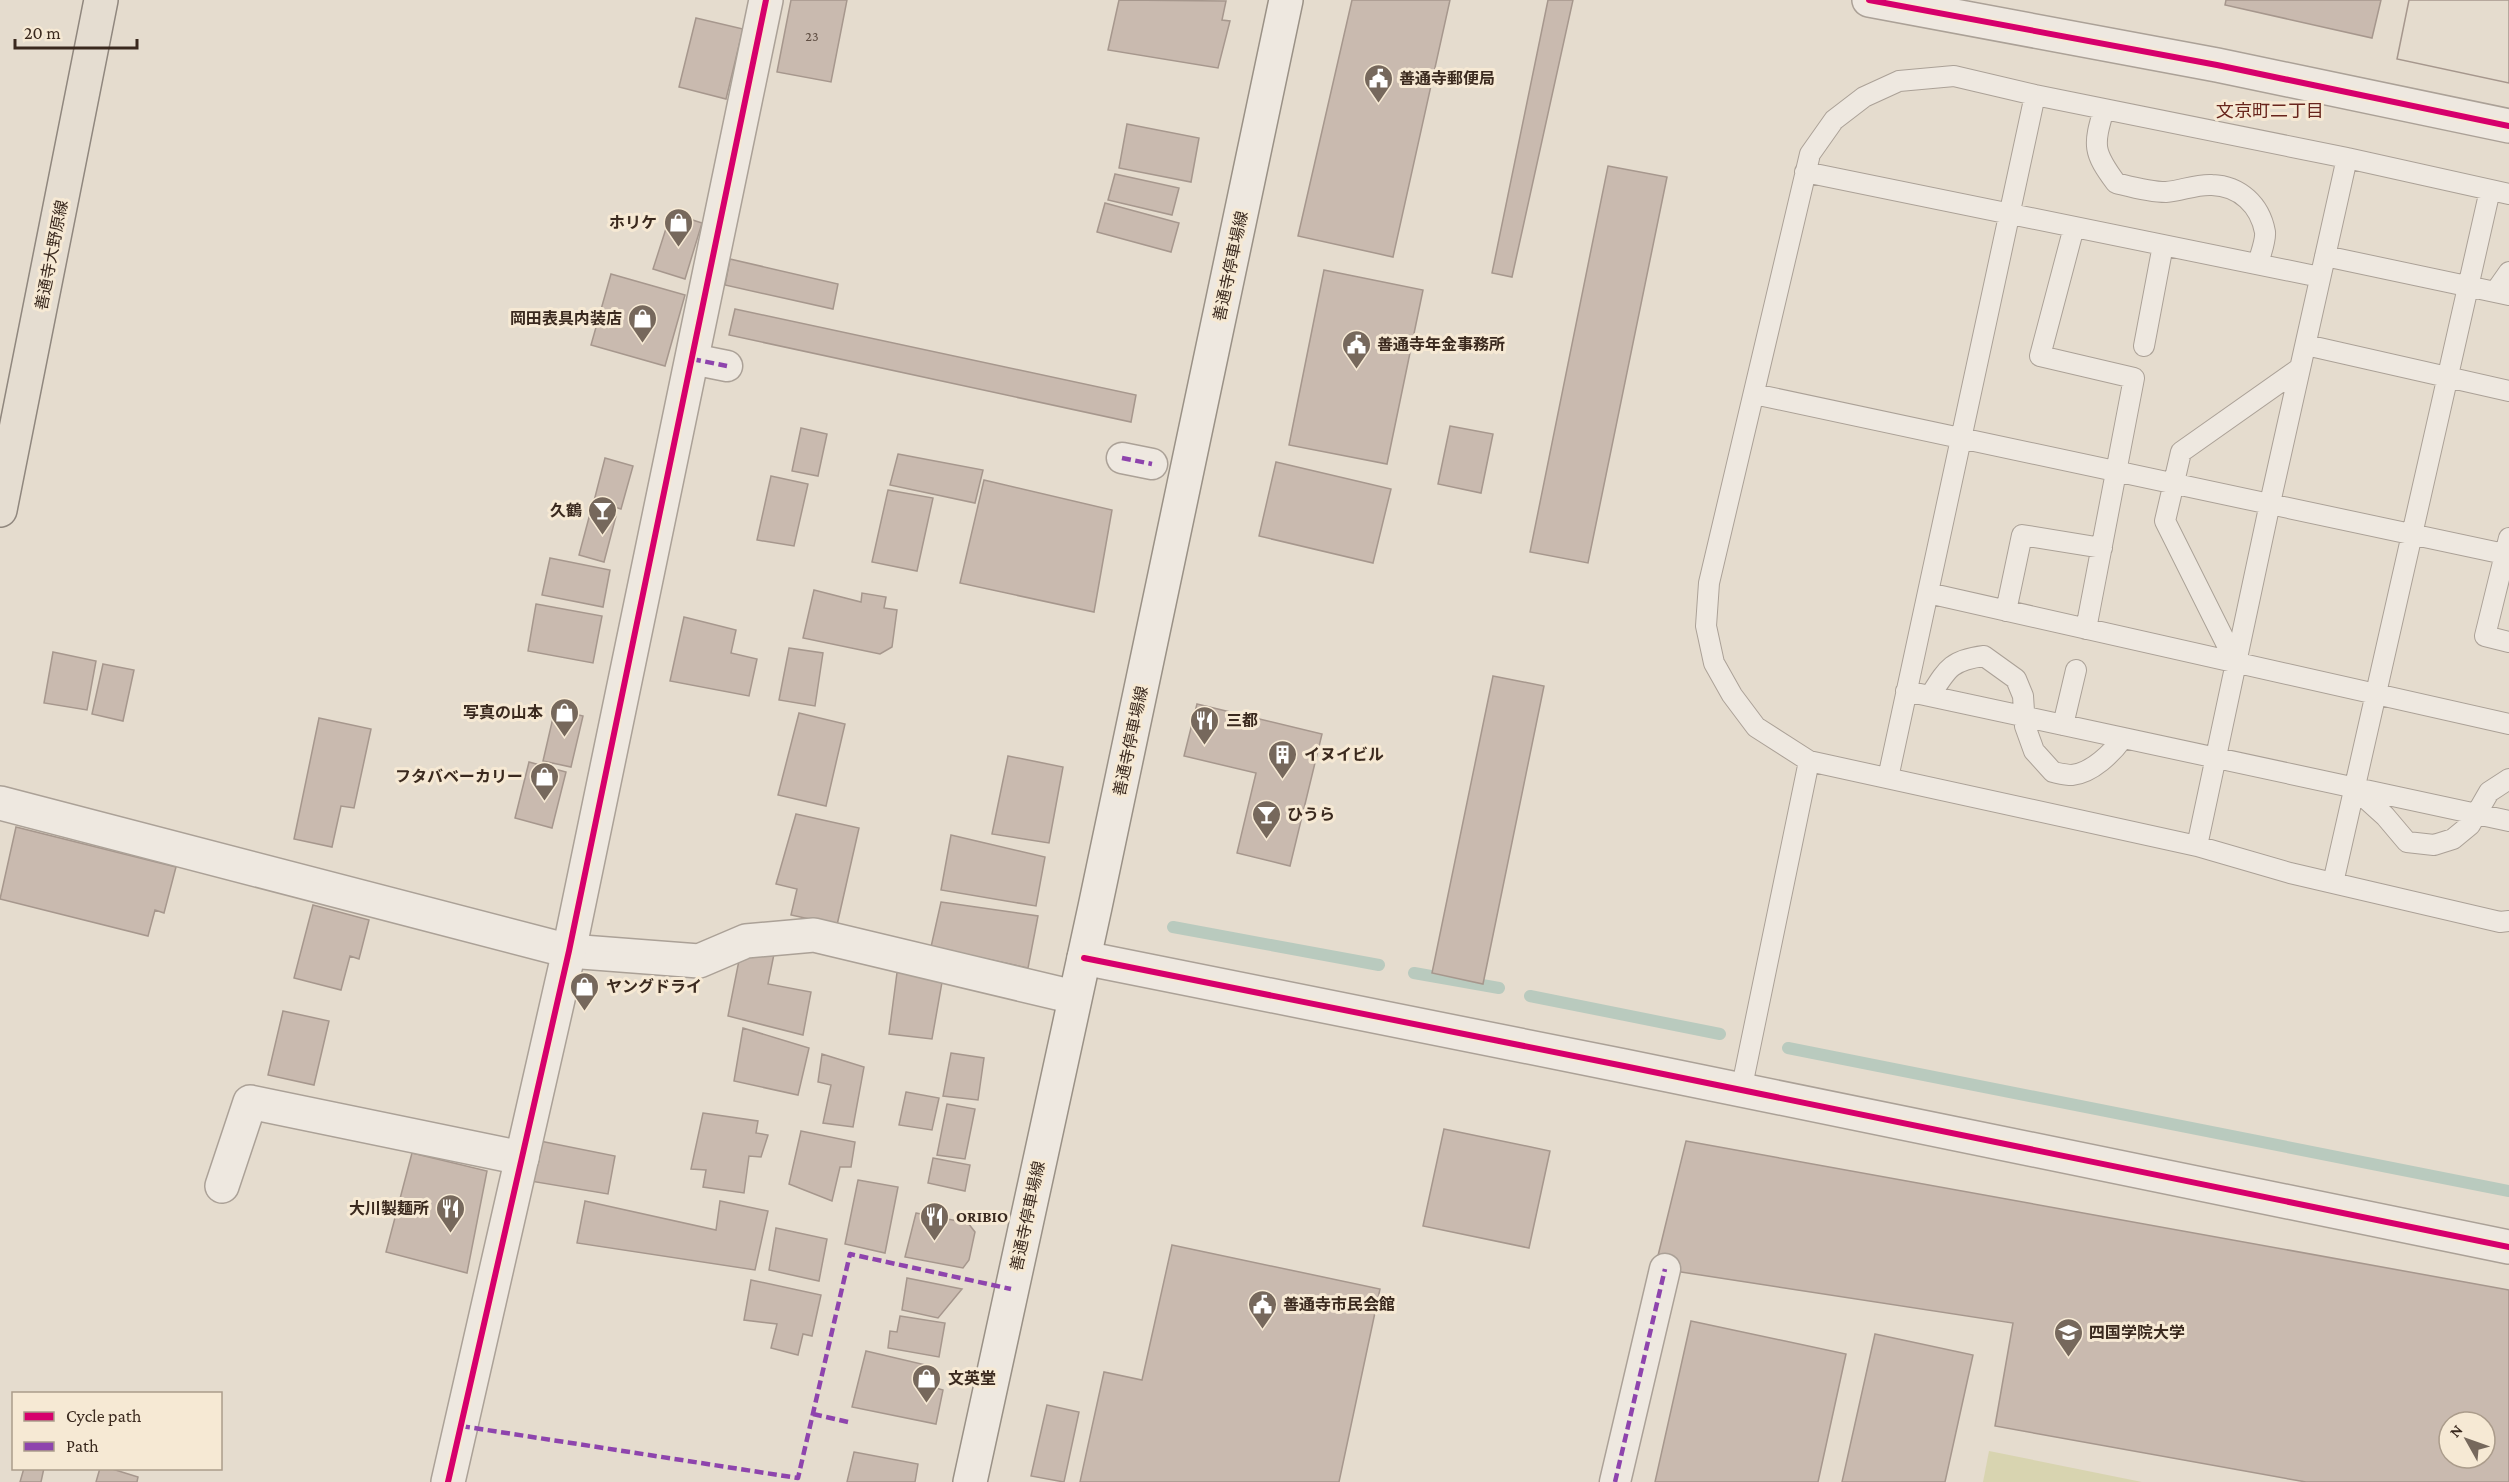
<svg xmlns="http://www.w3.org/2000/svg" width="2509" height="1482" viewBox="0 0 2509 1482" font-family="'Crimson Pro','Noto Sans JP',serif">
<style>
.green{fill:#d8d4b0}
.lines{fill:none;stroke-linecap:round;stroke-linejoin:round}
.stream{stroke:#b9cabe;stroke-width:12}
.building{fill:#c9baaf;stroke:#a6978d;stroke-width:1.5;fill-rule:evenodd}
.service-casing{stroke:#aba197;stroke-width:22}
.pedestrian-casing{stroke:#aba197;stroke-width:33}
.minor-casing{stroke:#aba197;stroke-width:36}
.tertiary-casing{stroke:#aba197;stroke-width:36}
.secondary-casing{stroke:#9a9186;stroke-width:36}
.primary-casing{stroke:#90877e;stroke-width:36}
.service{stroke:#eee8e0;stroke-width:20}
.pedestrian{stroke:#eee8e0;stroke-width:30}
.minor{stroke:#eee8e0;stroke-width:33}
.tertiary{stroke:#eee8e0;stroke-width:33}
.secondary{stroke:#eee8e0;stroke-width:33}
.primary{stroke:#e5ddd1;stroke-width:33}
.quiet{stroke:#8e44ad;stroke-width:4.5;stroke-dasharray:9 4.5;stroke-linecap:butt}
.cycleway-casing{stroke:#f6e9d4;stroke-width:10}
.cycleway{stroke:#d6006c;stroke-width:6}
.labels{text-anchor:middle;stroke-width:6;stroke-linejoin:round;paint-order:stroke}
.number-label{font-size:14px;fill:#5e4d42}
.poi-label{font-size:16px;font-weight:bold;fill:#3a291e;stroke:#f6e9d4;text-anchor:start}
.street-label{font-size:16px;fill:#3a291e;stroke:#f6e9d4}
.neighbourhood-label{font-size:18px;fill:#68251c;stroke:#f6e9d4}
</style>
<rect width="100%" height="100%" fill="#e5dcce"/>
<path class="green" d="M1989 1451 2142 1482H1983Z"/>
<g class="lines">
<path class="stream" d="M1173 927 1379 965
M1414 973 1499 988
M1530 996 1720 1034
M1788 1048 2509 1191"/>
</g>
<path class="building" d="M791 0H847L831 82 777 72Z
M1119 0 1226 1 1222 20 1230 21 1218 68 1108 50Z
M1352 0H1450L1393 257 1298 236Z
M1548 0H1573L1512 277 1492 273Z
M2226 0H2381L2372 38 2225 5Z
M2409 0H2509V83L2397 59Z
M2409 0H2509V83L2397 59Z
M696 18 743 29 726 99 679 87Z
M1127 124 1199 138 1191 182 1119 168Z
M1608 166 1667 177 1588 563 1530 552Z
M1115 174 1179 188 1172 215 1108 200Z
M1105 203 1179 223 1171 252 1097 232Z
M671 213 702 223 685 279 653 269Z
M730 259 838 284 833 309 725 285Z
M1324 270 1423 290 1387 464 1289 445Z
M611 274 685 295 665 366 591 345Z
M735 309 1136 395 1131 422 729 335Z
M1450 426 1493 434 1481 493 1438 484Z
M801 428 827 434 818 476 792 471Z
M898 454 983 470 975 503 890 485Z
M605 458 633 466 621 509 594 501Z
M1276 462 1391 489 1373 563 1259 536Z
M771 476 808 484 794 546 757 540Z
M984 480 1112 510 1094 612 960 583Z
M888 490 933 498 917 571 872 562Z
M591 510 616 516 604 562 579 555Z
M550 558 610 570 603 607 542 595Z
M814 590 861 602 862 593 886 597 884 608 897 610 892 647 880 654 803 638Z
M536 604 602 616 593 663 528 651Z
M684 617 736 630 731 653 757 659 749 696 670 681Z
M789 648 823 653 815 706 779 700Z
M53 652 96 661 87 710 44 703Z
M103 664 134 670 123 721 92 714Z
M1493 676 1544 686 1483 984 1432 973Z
M1197 704 1322 734 1290 866 1237 853 1256 773 1184 756Z
M555 709 583 716 571 767 543 761Z
M799 713 845 724 826 806 778 795Z
M319 718 371 729 354 808 341 806 332 847 294 839Z
M1008 756 1063 767 1049 843 992 834Z
M529 762 566 772 552 828 515 818Z
M796 814 859 828 837 925 791 915 797 889 776 884Z
M16 827 176 867 164 913 155 910 148 936 0 899Z
M951 835 1045 857 1036 906 941 890Z
M941 902 1038 916 1028 968 931 947Z
M313 905 369 920 359 959 350 956 341 990 294 978Z
M746 925 779 929 768 984 811 992 803 1035 728 1016Z
M898 965 944 971 932 1039 889 1034Z
M283 1011 329 1021 314 1085 268 1075Z
M743 1028 809 1048 798 1095 734 1081Z
M951 1053 984 1058 978 1100 943 1096Z
M822 1054 864 1067 853 1127 823 1123 831 1085 818 1082Z
M906 1092 939 1098 932 1130 899 1125Z
M947 1104 975 1109 965 1159 937 1155Z
M703 1113 758 1121 756 1133 768 1135 761 1157 749 1156 744 1193 703 1187 706 1170 691 1169Z
M1444 1129 1550 1151 1529 1248 1423 1226Z
M801 1131 855 1142 851 1167H840L832 1201 789 1184Z
M535 1140 615 1156 608 1194 530 1181Z
M1686 1141 2509 1290V1482H2306L1995 1426 2013 1323 1655 1268ZM2449 1422H2485V1458H2449Z
M412 1153 487 1171 467 1273 386 1252Z
M933 1158 970 1165 965 1191 928 1183Z
M858 1180 898 1187 885 1253 845 1244Z
M585 1201 716 1230 720 1201 768 1211 755 1270 577 1243Z
M916 1213 968 1223 975 1232 969 1260 963 1268 905 1257Z
M776 1228 827 1239 819 1281 769 1270Z
M1172 1245 1380 1289 1339 1482H1080L1104 1372 1142 1380Z
M907 1278 962 1289 938 1318 902 1310Z
M751 1280 821 1295 812 1336 803 1334 798 1355 771 1348 777 1324 744 1320Z
M900 1316 945 1323 939 1357 888 1348 890 1331 897 1332Z
M1691 1321 1846 1354 1818 1482H1655Z
M1875 1334 1973 1355 1945 1482H1842Z
M866 1351 930 1366 926 1385 943 1390 936 1424 852 1407Z
M1047 1405 1079 1412 1064 1482 1031 1476Z
M854 1452 918 1464 915 1482H847Z
M24 1468H44L41 1482H20Z
M100 1468H109L138 1477 137 1482H96Z"/>
<g class="lines">
<defs>
<path id="service" d="M2104 109C2093 146 2093 152 2116 183 2132 187 2149 192 2166 192 2181 191 2196 184 2212 185 2240 186 2260 205 2265 232 2266 241 2260 255 2258 264
M1805 172 2320 277
M2509 194 2347 158 2035 95 1954 76 1899 81 1864 97 1834 120 1810 154 1709 583 1706 626 1714 663 1732 695 1756 727 1809 761 2197 846 2290 873 2500 922 2509 921
M2074 227 2040 356 2134 378 2086 629
M2325 256 2509 295
M2495 292 2509 272
M2306 345 2509 391
M2144 346 2163 245
M1754 394 2509 555
M2509 538 2485 636 2509 642
M1928 593 2509 724
M2006 611 2022 535 2102 548
M2236 663 2165 521 2181 452 2300 368
M1906 691 2509 821
M1930 696C1947 669 1951 660 1984 656L2016 679 2023 696 2025 726 2034 751 2053 772C2058 773 2066 775 2072 775 2092 773 2112 753 2123 738
M2063 725 2076 670
M1888 778 2035 95
M2354 788 2385 816 2407 842 2434 845 2453 839 2470 825 2489 792 2509 779
M2197 846 2270 503 2347 158
M2333 883 2490 190
M1741 1091 1809 761"/>
<path id="pedestrian" d="M692 359 727 366
M1122 458 1152 464
M1615 1482 1665 1269"/>
<path id="minor" d="M1869 0 2217 65 2509 126
M0 803 569 951 699 961 746 941 814 935 1074 997
M222 1186 250 1102 522 1158"/>
<path id="tertiary" d="M1084 958 1624 1066 2509 1247
M448 1482 569 951 766 0"/>
<path id="secondary" d="M970 1482 1095 907 1286 0"/>
<path id="primary" d="M0 510 101 0"/>
</defs>
<use href="#service" class="service-casing"/>
<use href="#pedestrian" class="pedestrian-casing"/>
<use href="#minor" class="minor-casing"/>
<use href="#tertiary" class="tertiary-casing"/>
<use href="#secondary" class="secondary-casing"/>
<use href="#primary" class="primary-casing"/>
<use href="#service" class="service"/>
<use href="#pedestrian" class="pedestrian"/>
<use href="#minor" class="minor"/>
<use href="#tertiary" class="tertiary"/>
<use href="#secondary" class="secondary"/>
<use href="#primary" class="primary"/>
<path class="quiet" d="M692 359 727 366
M1122 458 1152 464
M813 1414 848 1422
M461 1426 798 1478 850 1254 1011 1289
M1615 1482 1665 1269"/>
<defs>
<path id="cycleway" d="M1869 0 2217 65 2509 126
M1084 958 1624 1066 2509 1247
M448 1482 569 951 766 0"/>
</defs>
<use href="#cycleway" class="cycleway-casing"/>
<use href="#cycleway" class="cycleway"/>
</g>
<defs>
<symbol id="civic-pin" viewBox="-11 -11 22 30"><path d="M0 17L-7.5 6A9.5 9.5 0 1 1 7.5 6Z" fill="#76685c" stroke="#f6e9d4"/><path d="M-.6-6.5H3V-4.5H.6V-3L4-1V1h2V6H-6V1h2V-1L-.6-3ZM-1.2 2.5V6h2.4V2.5Z" fill="#fff"/></symbol>
<symbol id="shop-pin" viewBox="-11 -11 22 30"><path d="M0 17L-7.5 6A9.5 9.5 0 1 1 7.5 6Z" fill="#76685c" stroke="#f6e9d4"/><path d="M-5-2.5h2.3a2.7 3.5 0 0 1 5.4 0H5L5.5 6h-11ZM-1.5-2.5h3a1.5 2.3 0 0 0-3 0Z" fill="#fff"/></symbol>
<symbol id="bar-pin" viewBox="-11 -11 22 30"><path d="M0 17L-7.5 6A9.5 9.5 0 1 1 7.5 6Z" fill="#76685c" stroke="#f6e9d4"/><path d="M-6-5H6L.8 .8V4.5H3.5V6h-7V4.5H-.8V.8Z" fill="#fff"/></symbol>
<symbol id="restaurant-pin" viewBox="-11 -11 22 30"><path d="M0 17L-7.5 6A9.5 9.5 0 1 1 7.5 6Z" fill="#76685c" stroke="#f6e9d4"/><path d="M-5-6h1v4h1v-4h1v4h1v-4h1v5L-1.5 .5V6h-2V.5L-5-1ZM5-6V6H3V1.5H1.5Q1.5-4 5-6Z" fill="#fff"/></symbol>
<symbol id="building-pin" viewBox="-11 -11 22 30"><path d="M0 17L-7.5 6A9.5 9.5 0 1 1 7.5 6Z" fill="#76685c" stroke="#f6e9d4"/><path d="M-4-6H4V6H1V3H-1V6H-4ZM-2.5-4.3h1.7v1.8h-1.7ZM.8-4.3h1.7v1.8H.8ZM-2.5-1h1.7V.8h-1.7ZM.8-1h1.7V.8H.8Z" fill="#fff"/></symbol>
<symbol id="university-pin" viewBox="-11 -11 22 30"><path d="M0 17L-7.5 6A9.5 9.5 0 1 1 7.5 6Z" fill="#76685c" stroke="#f6e9d4"/><path d="M0-5L7-2L0 1L-7-2ZM-4 1L0 2.5L4 1V4Q0 6-4 4Z" fill="#fff"/></symbol>
</defs>
<g fill-rule="evenodd">
<use href="#civic-pin" x="1362" y="62" width="33" height="45"/>
<use href="#shop-pin" x="662" y="206" width="33" height="45"/>
<use href="#shop-pin" x="626" y="302" width="33" height="45"/>
<use href="#civic-pin" x="1340" y="328" width="33" height="45"/>
<use href="#bar-pin" x="586" y="494" width="33" height="45"/>
<use href="#shop-pin" x="548" y="696" width="33" height="45"/>
<use href="#restaurant-pin" x="1188" y="704" width="33" height="45"/>
<use href="#building-pin" x="1266" y="738" width="33" height="45"/>
<use href="#shop-pin" x="528" y="760" width="33" height="45"/>
<use href="#bar-pin" x="1250" y="798" width="33" height="45"/>
<use href="#shop-pin" x="568" y="970" width="33" height="45"/>
<use href="#restaurant-pin" x="434" y="1192" width="33" height="45"/>
<use href="#restaurant-pin" x="918" y="1200" width="33" height="45"/>
<use href="#civic-pin" x="1246" y="1288" width="33" height="45"/>
<use href="#university-pin" x="2052" y="1316" width="33" height="45"/>
<use href="#shop-pin" x="910" y="1362" width="33" height="45"/>
</g>
<g class="labels">
<g class="number-label">
<text x="812" y="41">23</text>
</g>
<g class="poi-label">
<text x="1399" y="84">善通寺郵便局</text>
<text x="657" y="228" text-anchor="end">ホリケ</text>
<text x="622" y="324" text-anchor="end">岡田表具内装店</text>
<text x="1377" y="350">善通寺年金事務所</text>
<text x="582" y="516" text-anchor="end">久鶴</text>
<text x="543" y="718" text-anchor="end">写真の山本</text>
<text x="1226" y="726">三都</text>
<text x="1304" y="760">イヌイビル</text>
<text x="523" y="782" text-anchor="end">フタバベーカリー</text>
<text x="1287" y="820">ひうら</text>
<text x="606" y="992">ヤングドライ</text>
<text x="429" y="1214" text-anchor="end">大川製麺所</text>
<text x="956" y="1222">ORIBIO</text>
<text x="1283" y="1310">善通寺市民会館</text>
<text x="2089" y="1338">四国学院大学</text>
<text x="948" y="1384">文英堂</text>
</g>
<g class="street-label">
<text transform="translate(51 255) rotate(-79)" y="6">善通寺大野原線</text>
<text transform="translate(1230 266) rotate(-78)" y="6">善通寺停車場線</text>
<text transform="translate(1130 741) rotate(-78)" y="6">善通寺停車場線</text>
<text transform="translate(1027 1216) rotate(-78)" y="6">善通寺停車場線</text>
</g>
<g class="neighbourhood-label">
<text x="2270" y="117">文京町二丁目</text>
</g>
</g>
<rect x="12" y="1392" width="210" height="78" fill="#f6e9d4" stroke="#ab9c8b" stroke-width="1.5"/>
<rect x="24" y="1412" width="30" height="9" fill="#d6006c" stroke="#ab9c8b" stroke-width="1.5"/>
<text x="66" y="1422" font-size="18" fill="#3a291e">Cycle path</text>
<rect x="24" y="1442" width="30" height="9" fill="#8e44ad" stroke="#ab9c8b" stroke-width="1.5"/>
<text x="66" y="1452" font-size="18" fill="#3a291e">Path</text>
<g transform="translate(2467 1440) rotate(310)"><circle r="28" fill="#f6e9d4" stroke="#ab9c8b" stroke-width="1.5"/>
<path d="M0-4.5L10 22L0 15L-10 22Z" fill="#76685c"/>
<text y="-9" font-size="16" font-weight="bold" text-anchor="middle" fill="#3a291e">N</text>
</g>
<path d="M15 39v9h122v-9" fill="none" stroke="#3a291e" stroke-width="3"/>
<text x="24" y="39" font-size="18" fill="#3a291e" stroke="#f6e9d4" stroke-width="4.5" paint-order="stroke">20 m</text>
</svg>
